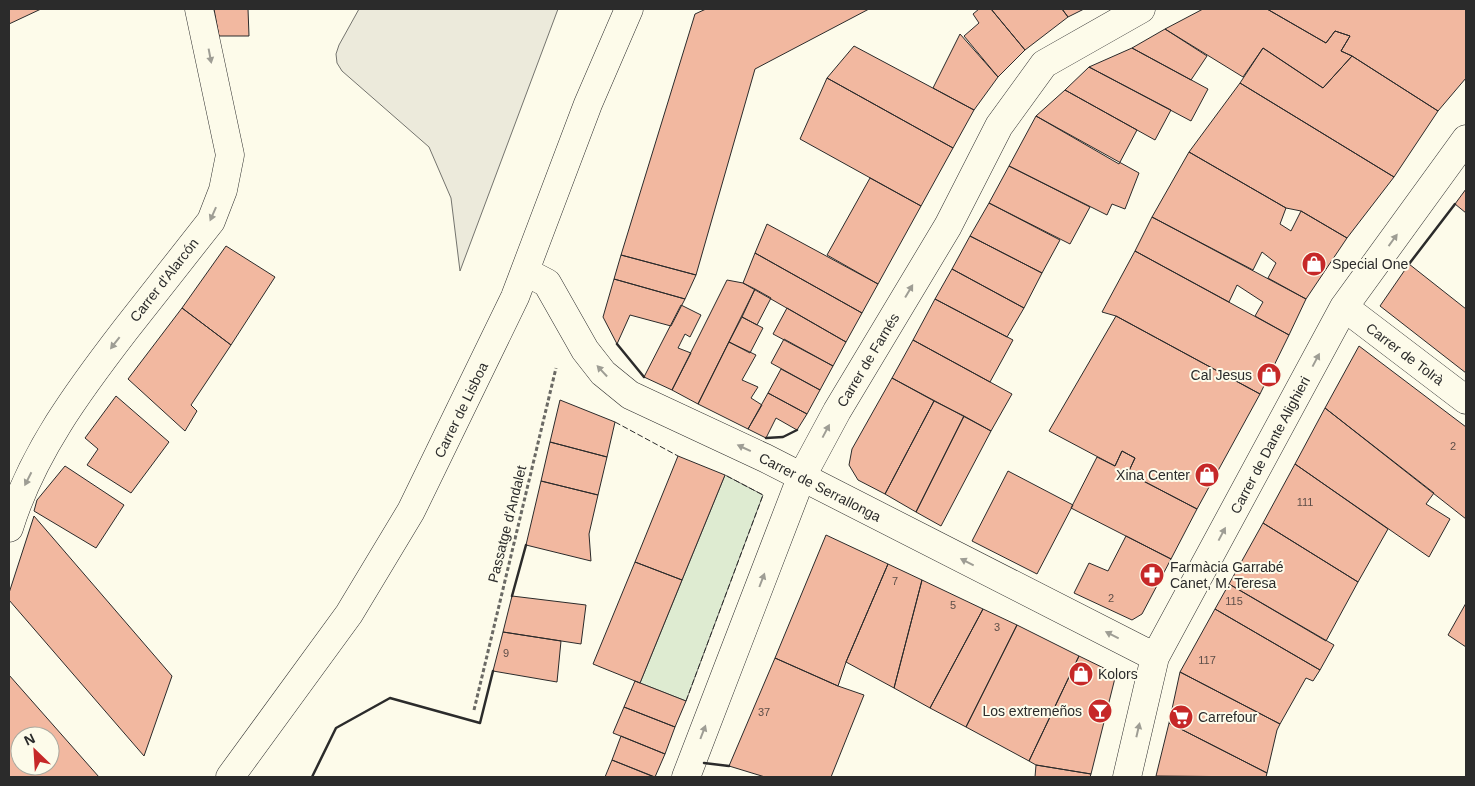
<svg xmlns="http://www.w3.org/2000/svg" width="1475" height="786" viewBox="0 0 1475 786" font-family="Helvetica,sans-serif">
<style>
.green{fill:#deebd1;stroke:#74746e}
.parking{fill:#eceadb;stroke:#74746e}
.building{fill:#f2b8a0;stroke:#2b2b2b;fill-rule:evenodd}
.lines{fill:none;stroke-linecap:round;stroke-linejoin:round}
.minor-casing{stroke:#2b2b2b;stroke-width:29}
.path{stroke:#6a6964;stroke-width:3;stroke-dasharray:4 2.5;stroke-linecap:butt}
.minor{stroke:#fdfbea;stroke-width:28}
.fence{stroke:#2b2b2b;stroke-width:1;stroke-dasharray:6 2.5;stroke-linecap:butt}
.wall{stroke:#2b2b2b;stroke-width:2.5}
.oneway{fill:#9e9d94}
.labels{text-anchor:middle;stroke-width:4;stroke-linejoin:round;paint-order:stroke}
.number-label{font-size:11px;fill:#5d4e48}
.poi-label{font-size:14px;fill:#2b2b2b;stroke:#fdfbea;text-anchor:start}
.street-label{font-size:14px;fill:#2b2b2b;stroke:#fdfbea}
</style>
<rect width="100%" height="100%" fill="#fdfbea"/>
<path class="green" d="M725 475 763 495 686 701 640 683Z"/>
<path class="parking" d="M359 9H558L460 271 451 198 429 147 342 71 337 63 336 54 339 45Z"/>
<path class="building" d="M9 9H41L9 24Z
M214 9H248L249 36H219Z
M706 9H869L755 69 696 275 621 255 695 14Z
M979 9H991L1025 50 998 77 964 36 979 23 973 14Z
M991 9H1062L1068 17 1025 50Z
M1062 9H1084L1068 17Z
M1203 9H1267L1326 43 1335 31 1350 36 1341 51 1352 56 1323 88 1263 48 1243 77 1165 29Z
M1267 9H1466V78L1438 111 1352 56 1341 51 1350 36 1335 31 1326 43Z
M1165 29 1207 56 1191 80 1132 48Z
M960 34 998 77 974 110 933 88Z
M854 46 974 110 953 148 827 78Z
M1132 48 1208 89 1191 121 1089 67Z
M1263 48 1323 88 1352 56 1438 111 1394 177 1240 83Z
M1089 67 1171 110 1155 140 1065 90Z
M827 78 953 148 921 206 800 139Z
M1240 83 1394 177 1347 238 1301 211 1286 208 1189 152Z
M1065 90 1137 130 1119 164 1036 116Z
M1036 116 1139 173 1125 209 1112 204 1107 215 1009 166Z
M1189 152 1286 208 1280 224 1291 231 1301 211 1347 238 1306 299 1268 278 1276 263 1262 252 1253 270 1152 217Z
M1009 166 1090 207 1070 244 989 203Z
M870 178 921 206 878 284 827 255Z
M1466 189V213L1455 204Z
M989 203 1060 240 1042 273 970 236Z
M1152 217 1306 299 1289 335 1255 316 1263 302 1237 285 1229 302 1135 251Z
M767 224 878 284 862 313 755 253Z
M970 236 1042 273 1024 308 952 269Z
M226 246 275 277 231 345 182 308Z
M1135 251 1289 335 1260 394 1116 316 1102 312Z
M755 253 862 313 846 342 743 283Z
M621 255 696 275 685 299 614 279Z
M1409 264 1466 309V373L1380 306Z
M952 269 1024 308 1007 337 935 299Z
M614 279 685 299 671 326 630 315 617 344 603 317Z
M727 280 743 283 755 289 698 404 672 390Z
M755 289 771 298 757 325 742 317Z
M935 299 1013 340 990 382 913 340Z
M681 305 701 315 690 337 685 334 678 348 691 353 672 390 644 377Z
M182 308 231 345 191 405 197 411 185 431 128 379Z
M787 308 846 342 833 366 773 334Z
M1116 316 1260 394 1197 509 1128 473 1135 458 1122 451 1115 466 1049 431Z
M742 317 763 328 750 353 729 342Z
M784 339 833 366 820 390 771 363Z
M913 340 1012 394 991 431 892 378Z
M729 342 756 355 742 380 758 387 751 398 762 405 748 429 698 404Z
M1359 346 1466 427V519L1325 408Z
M781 369 820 390 807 414 768 393Z
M892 378 934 401 885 494 858 480 849 465 852 449Z
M768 393 807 414 797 430 776 418 766 438 748 429Z
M116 396 169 442 131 493 87 465 98 449 85 438Z
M560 400 615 422 607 457 550 442Z
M934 401 964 416 916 512 885 494Z
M1325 408 1434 493 1426 504 1450 519 1429 557 1295 464Z
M964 416 991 431 941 526 916 512Z
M550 442 607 457 598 495 541 481Z
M1122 451 1135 458 1128 473 1197 509 1171 559 1071 508 1097 457 1115 466Z
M678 456 725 475 682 580 635 562Z
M1295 464 1388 529 1358 582 1263 523Z
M65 466 124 505 96 548 34 511 37 500Z
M1008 471 1073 505 1037 574 972 541Z
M541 481 598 495 589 534 591 561 526 545Z
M34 516 172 676 144 756 9 600V593Z
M1263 523 1358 582 1326 641 1229 584Z
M826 535 888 564 846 662 838 686 775 658Z
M1126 536 1171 559 1142 614 1132 620 1074 593 1089 563 1108 571Z
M635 562 682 580 640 683 593 664Z
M888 564 922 580 894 688 846 662Z
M922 580 983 609 930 708 894 688Z
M1229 584 1334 645 1320 670 1215 609Z
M512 596 586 605 581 644 503 632Z
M1466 603V647L1448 635Z
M983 609 1017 625 966 727 930 708Z
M1215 609 1320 670 1313 681 1306 678 1280 724 1180 672Z
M1017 625 1079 656 1029 761 966 727Z
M503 632 561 641 557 682 493 671Z
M1079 656 1116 674 1091 774 1036 765 1029 761Z
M775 658 838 686 864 695 831 777H765L729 766Z
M1180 672 1280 724 1277 730 1267 773 1169 723Z
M9 675 99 777H9ZM20 736H50V766H20Z
M635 681 686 701 675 727 624 707Z
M624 707 675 727 665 754 613 733Z
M1169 723 1267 773 1266 777 1156 776Z
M621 736 665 754 655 777 612 760Z
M612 760 654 777H605Z
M1036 765 1091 774 1090 777H1035Z"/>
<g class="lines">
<defs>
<path id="minor" d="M526 272 547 283 585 350 603 373 630 395 765 458 1155 657
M1344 307 1466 400
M9 528C32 453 79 390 126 329 154 293 183 257 211 221L223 190 230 155 199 9
M230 777 349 614 411 511 515 297 588 104 629 9
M686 777 801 478 837 411 948 226 999 126 1044 64 1141 9
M1127 777 1155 657 1344 307 1466 139"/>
</defs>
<use href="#minor" class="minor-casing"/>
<path class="path" d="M474 710 556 368"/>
<use href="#minor" class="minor"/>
<path class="fence" d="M615 422 678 456
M686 701 763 495 725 475"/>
<path class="wall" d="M1409 264 1455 204
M617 344 644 377
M766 438 783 437 797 430
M512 596 526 545
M704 763 729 766
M312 777 336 728 390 698 480 723 493 671"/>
</g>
<defs><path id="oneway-solid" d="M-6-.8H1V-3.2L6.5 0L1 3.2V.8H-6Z" transform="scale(1.25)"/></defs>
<g class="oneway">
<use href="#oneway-solid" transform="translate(210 56) rotate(79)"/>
<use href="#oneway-solid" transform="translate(213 214) rotate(114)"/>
<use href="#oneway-solid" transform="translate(1393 240) rotate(-54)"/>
<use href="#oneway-solid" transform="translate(909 291) rotate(-59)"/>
<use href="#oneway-solid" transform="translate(115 343) rotate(128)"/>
<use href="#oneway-solid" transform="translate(1316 360) rotate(-62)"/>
<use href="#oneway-solid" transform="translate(602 371) rotate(-133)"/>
<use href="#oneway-solid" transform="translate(826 431) rotate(-62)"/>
<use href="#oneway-solid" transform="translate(744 448) rotate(-155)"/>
<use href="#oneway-solid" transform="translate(28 479) rotate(117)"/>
<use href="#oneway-solid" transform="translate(1222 534) rotate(-62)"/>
<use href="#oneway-solid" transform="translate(967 562) rotate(-153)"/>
<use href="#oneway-solid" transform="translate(762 580) rotate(-69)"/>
<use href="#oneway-solid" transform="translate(1112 635) rotate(-153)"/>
<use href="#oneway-solid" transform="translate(1138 730) rotate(-77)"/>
<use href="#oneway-solid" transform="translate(703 732) rotate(-69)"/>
</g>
<defs>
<symbol id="shop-disc" viewBox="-11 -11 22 22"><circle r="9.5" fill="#c62828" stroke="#fdfbea"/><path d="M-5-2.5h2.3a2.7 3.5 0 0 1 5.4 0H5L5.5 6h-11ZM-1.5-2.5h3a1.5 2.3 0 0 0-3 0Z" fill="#fff"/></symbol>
<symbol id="pharmacy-disc" viewBox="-11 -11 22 22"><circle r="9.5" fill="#c62828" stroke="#fdfbea"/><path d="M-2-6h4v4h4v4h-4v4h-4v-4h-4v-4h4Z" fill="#fff"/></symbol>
<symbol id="bar-disc" viewBox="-11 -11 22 22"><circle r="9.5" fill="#c62828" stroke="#fdfbea"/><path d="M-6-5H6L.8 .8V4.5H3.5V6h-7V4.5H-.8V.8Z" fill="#fff"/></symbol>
<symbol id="supermarket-disc" viewBox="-11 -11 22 22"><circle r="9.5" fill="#c62828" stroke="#fdfbea"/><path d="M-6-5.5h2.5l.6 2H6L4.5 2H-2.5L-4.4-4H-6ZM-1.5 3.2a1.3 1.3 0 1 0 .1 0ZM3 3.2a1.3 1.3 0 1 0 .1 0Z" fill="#fff"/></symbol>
</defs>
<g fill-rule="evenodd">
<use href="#shop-disc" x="1300" y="250" width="28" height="28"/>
<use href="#shop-disc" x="1255" y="361" width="28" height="28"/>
<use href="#shop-disc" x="1193" y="461" width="28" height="28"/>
<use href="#pharmacy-disc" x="1138" y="561" width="28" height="28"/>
<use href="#shop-disc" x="1067" y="660" width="28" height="28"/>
<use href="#bar-disc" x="1086" y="697" width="28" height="28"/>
<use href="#supermarket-disc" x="1167" y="703" width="28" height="28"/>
</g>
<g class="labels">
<g class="number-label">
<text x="1453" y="450">2</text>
<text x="1305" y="506">111</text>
<text x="895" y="585">7</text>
<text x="1111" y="602">2</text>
<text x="1234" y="605">115</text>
<text x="953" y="609">5</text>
<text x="997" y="631">3</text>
<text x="506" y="657">9</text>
<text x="1207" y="664">117</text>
<text x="764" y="716">37</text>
</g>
<g class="poi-label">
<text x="1332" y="269">Special One</text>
<text x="1252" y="380" text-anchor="end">Cal Jesus</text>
<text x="1190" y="480" text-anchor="end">Xina Center</text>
<text x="1170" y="572">Farmàcia Garrabé<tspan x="1170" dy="16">Canet, M. Teresa</tspan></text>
<text x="1098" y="679">Kolors</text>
<text x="1082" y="716" text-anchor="end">Los extremeños</text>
<text x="1198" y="722">Carrefour</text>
</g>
<g class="street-label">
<text transform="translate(164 280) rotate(-52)" y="5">Carrer d'Alarcón</text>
<text transform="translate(1405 354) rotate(37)" y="5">Carrer de Tolrà</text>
<text transform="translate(868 360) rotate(-59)" y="5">Carrer de Farnés</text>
<text transform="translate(461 410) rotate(-64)" y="5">Carrer de Lisboa</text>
<text transform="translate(1270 445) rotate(-62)" y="5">Carrer de Dante Alighieri</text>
<text transform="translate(820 487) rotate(27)" y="5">Carrer de Serrallonga</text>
<text transform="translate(507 524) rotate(-76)" y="5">Passatge d'Andalet</text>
</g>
</g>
<rect width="1475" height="786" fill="none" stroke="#2b2b2b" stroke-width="20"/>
<g transform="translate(35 751) rotate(335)"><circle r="24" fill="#fdfbea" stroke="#a9a89e"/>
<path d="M0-4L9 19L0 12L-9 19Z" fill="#c62828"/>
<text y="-8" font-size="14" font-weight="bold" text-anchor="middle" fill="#2b2b2b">N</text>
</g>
</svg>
